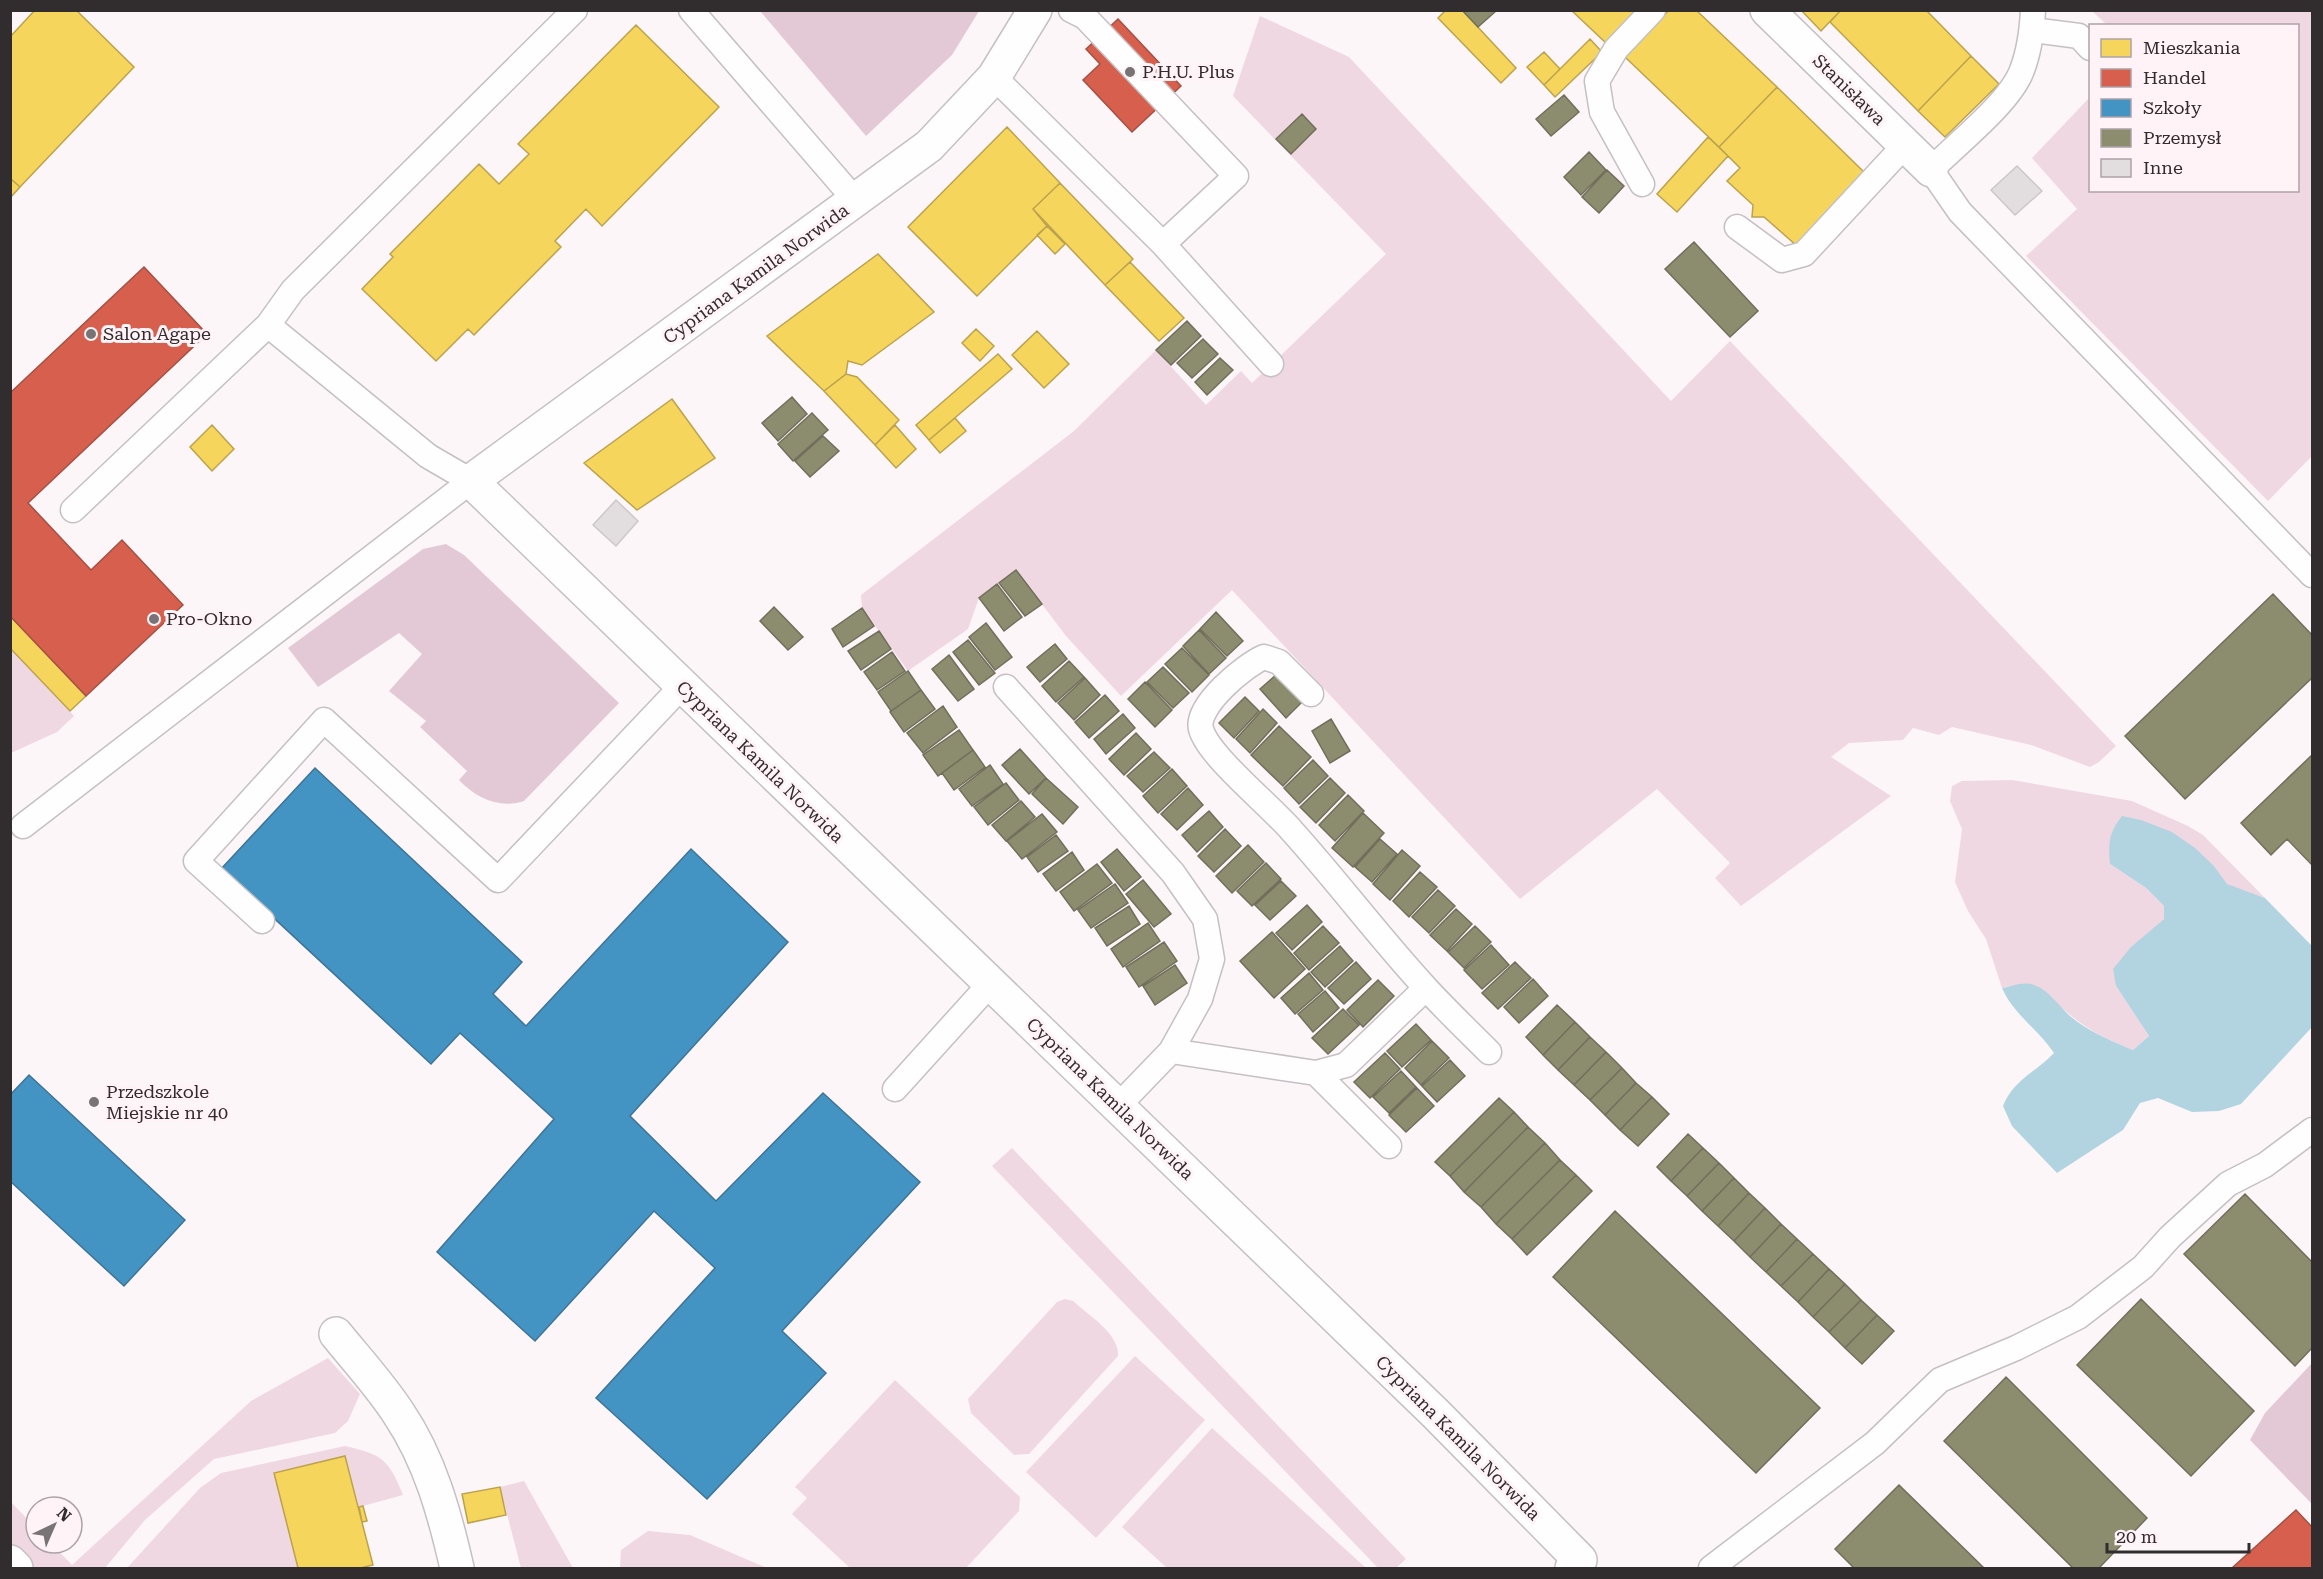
<svg xmlns="http://www.w3.org/2000/svg" width="2323" height="1579" viewBox="0 0 2323 1579" font-family="'Roboto Serif',serif">
<style>
.green{fill:#f0d8e2}
.forest{fill:#e3c9d5}
.water{fill:#b2d4e0}
.homes{fill:#f6d55c;stroke:#bba24e;stroke-width:1.5}
.shops{fill:#d6604d;stroke:#a45044;stroke-width:1.5}
.schools{fill:#4393c3;stroke:#3e7496;stroke-width:1.5}
.industry{fill:#8c8c6e;stroke:#716f5b;stroke-width:1.5}
.building{fill:#e2dee0;stroke:#ccc7c9;stroke-width:1.5}
.lines{fill:none;stroke-linecap:round;stroke-linejoin:round}
.lane-casing{stroke:#c5c0c3;stroke-width:27}
.street-casing{stroke:#c5c0c3;stroke-width:36}
.lane{stroke:#fffefe;stroke-width:24}
.street{stroke:#fffefe;stroke-width:33}
.poi-dot{fill:#787375;stroke:#fff3f8;stroke-width:2}
.labels{text-anchor:middle;stroke-width:6;stroke-linejoin:round;paint-order:stroke}
.poi-label{font-size:18px;fill:#312c2e;stroke:#fff3f8;text-anchor:start}
.street-label{font-size:18px;fill:#312c2e;stroke:#fff3f8}
</style>
<rect width="100%" height="100%" fill="#fcf6f9"/>
<path class="green" d="M2092 11H2312V456L2268 501 2026 256 2077 209 2032 158 2089 98 2090 190H2298V26L2107 25Z
M1260 16 1349 57 1671 401 1730 341 2116 746 2099 762 2090 767 2031 745 1952 727 1939 735 1913 728 1903 740 1849 743 1831 757 1891 796 1741 906 1715 878 1730 863 1657 789 1520 899 1232 590 1121 696 1066 636 1016 570 979 598 968 629 908 671 862 608 861 595 1074 431 1156 350 1206 405 1241 371 1252 383 1386 254 1233 96Z
M10 648 74 716 57 732 11 753Z
M2012 780 2132 801 2188 826 2203 835 2265 898 2227 885 2214 866 2172 832 2110 864 2146 888 2164 906V919L2131 948 2116 986 2149 1036 2133 1050C2115 1043 2098 1035 2082 1024 2054 1005 2042 977 2002 988L1986 939 1968 911 1955 882 1962 829 1950 801 1952 786 1962 781Z
M1012 1148 1406 1559 1396 1568H1378L992 1166Z
M1065 1299 1073 1301C1088 1315 1120 1334 1118 1356L1029 1454 1014 1455 971 1413 968 1399 1057 1302Z
M1135 1356 1205 1420 1096 1538 1026 1472Z
M328 1358 360 1394 348 1421 335 1433 214 1459 145 1520 105 1568H30L11 1548 10 1501 36 1528V1543H51L72 1565 251 1401Z
M895 1380 1020 1497 1019 1511 966 1568H850L792 1514 807 1498 795 1487Z
M1212 1428 1366 1568H1167L1122 1527Z
M345 1446C381 1454 389 1459 403 1495L359 1507 345 1456 275 1472 298 1568H127L200 1488 221 1473Z
M524 1481 573 1568H521L500 1487Z
M648 1531 690 1535 767 1568H620L621 1550Z"/>
<path class="forest" d="M760 11H979L952 55 866 136Z
M446 544 464 555 619 703 524 801C500 809 477 799 459 780L467 771 420 727 426 721 389 691 422 654 399 633 318 687 288 648 423 549Z
M2312 1363V1504L2250 1440 2265 1413Z"/>
<path class="water" d="M2122 816 2141 820 2172 832 2195 848 2214 866 2227 884 2265 898 2312 946V1027L2241 1104 2219 1111 2192 1112 2158 1098 2140 1103 2123 1130 2057 1173 2012 1126 2003 1106C2013 1080 2036 1072 2054 1053 2038 1029 2014 1015 2002 988 2012 986 2024 981 2034 985 2050 991 2058 1005 2070 1016 2088 1031 2111 1041 2133 1050L2149 1036 2116 986 2113 969 2131 947 2164 919V906L2146 888 2110 864C2108 843 2109 832 2122 816Z"/>
<path class="homes" d="M35 10H76L134 67 20 187 10 178V37Z
M1446 10H1462L1516 68 1501 83 1438 18Z
M1571 10H1639L1607 44Z
M1669 10H1696L1777 87 1719 147 1625 57Z
M1801 10H1841L1821 31Z
M1841 10H1926L1971 56 1918 111 1830 22Z
M636 25 719 107 602 226 586 209 555 241 561 247 474 335 468 329 436 361 362 289 393 257 390 254 479 164 499 184 529 154 518 144Z
M1590 39 1602 52 1555 97 1544 85Z
M1544 52 1560 69 1544 85 1527 67Z
M1971 56 1999 84 1945 137 1918 111Z
M1777 87 1865 173 1797 246 1764 217H1752L1753 205 1727 181 1740 168 1719 147Z
M1007 127 1060 183 1033 209 1047 226 977 296 908 227Z
M1708 137 1728 156 1677 212 1657 194Z
M10 178 20 187 10 198Z
M1060 183 1133 259 1105 285 1033 209Z
M1047 226 1065 244 1055 254 1037 235Z
M878 254 934 312 862 365 848 361 846 374 824 391 767 336Z
M1130 262 1184 318 1159 341 1105 285Z
M976 329 994 346 980 361 962 343Z
M1037 331 1069 364 1044 388 1012 355Z
M998 354 1012 369 929 440 916 425Z
M846 374 857 377 899 420 875 445 824 391Z
M672 399 715 458 637 510 584 463Z
M955 418 966 431 940 453 929 440Z
M212 425 234 449 212 471 190 447Z
M895 425 916 449 896 468 875 445Z
M10 616 86 696 70 711 10 648Z
M345 1456 373 1565 360 1568H298L274 1473Z
M500 1487 506 1515 468 1523 462 1494Z
M363 1506 367 1521 362 1522 359 1507Z"/>
<path class="shops" d="M1118 19 1181 86 1132 132 1083 80 1100 64 1086 49Z
M144 267 207 334 28 503 91 570 122 540 183 605 86 696 10 616V393Z
M2296 1510 2312 1527V1568H2232Z"/>
<path class="schools" d="M315 768 522 962 493 994 526 1026 691 849 788 942 630 1116 716 1201 823 1093 920 1182 782 1331 826 1373 707 1499 596 1398 715 1268 654 1211 535 1341 437 1252 554 1119 460 1033 431 1064 221 869Z
M29 1075 185 1220 124 1286 10 1181V1095Z"/>
<path class="industry" d="M1462 10H1495L1496 11 1478 27Z
M1564 95 1579 112 1551 136 1536 119Z
M1302 114 1316 129 1291 154 1276 139Z
M1589 152 1606 170 1581 195 1564 177Z
M1607 170 1624 186 1599 213 1582 197Z
M1694 242 1758 311 1730 337 1665 269Z
M1187 321 1201 336 1171 365 1156 350Z
M1203 339 1218 354 1192 378 1177 363Z
M1220 358 1233 370 1207 395 1195 382Z
M792 397 807 414 778 441 762 423Z
M812 413 828 430 793 461 778 444Z
M823 436 839 451 810 477 795 461Z
M1016 570 1042 604 1025 616 999 583Z
M997 584 1022 617 1004 631 979 598Z
M2273 594 2312 635V678L2185 799 2125 736Z
M774 607 803 637 788 650 760 621Z
M862 608 874 626 843 647 832 629Z
M1216 612 1243 641 1227 656 1200 629Z
M986 623 1012 657 995 670 969 637Z
M1199 630 1226 658 1209 674 1183 646Z
M879 631 891 649 861 670 848 651Z
M968 640 995 673 979 685 953 652Z
M1055 644 1067 659 1040 682 1027 667Z
M1182 648 1209 675 1192 692 1165 664Z
M892 652 905 671 877 690 864 672Z
M949 655 974 689 958 701 932 669Z
M1069 661 1084 677 1056 702 1042 686Z
M1163 667 1189 693 1173 708 1147 682Z
M908 671 921 690 891 711 878 692Z
M1277 674 1302 702 1286 718 1260 689Z
M1085 678 1100 695 1074 720 1058 703Z
M1145 682 1172 710 1155 727 1128 699Z
M921 690 935 709 904 732 890 712Z
M1105 695 1119 711 1089 738 1075 722Z
M1245 697 1259 711 1234 738 1219 723Z
M943 706 957 727 923 753 907 733Z
M1263 709 1277 723 1250 753 1236 739Z
M1123 714 1135 728 1106 754 1094 739Z
M1331 719 1350 751 1330 763 1312 731Z
M1279 726 1311 757 1283 786 1251 755Z
M959 730 973 750 938 776 923 755Z
M1136 733 1151 749 1124 775 1109 759Z
M1020 749 1046 778 1029 794 1002 765Z
M973 750 985 767 954 790 942 773Z
M1154 752 1170 768 1143 792 1127 776Z
M2312 755V865L2287 839 2271 855 2241 823Z
M1313 760 1328 776 1299 804 1284 788Z
M990 765 1003 784 972 806 959 789Z
M1172 769 1187 786 1158 813 1143 796Z
M1046 778 1078 807 1063 824 1032 794Z
M1330 778 1345 793 1316 823 1300 807Z
M1006 783 1019 800 988 825 974 807Z
M1188 788 1203 805 1177 830 1161 814Z
M1348 795 1364 811 1335 841 1319 825Z
M1021 801 1035 817 1006 841 992 825Z
M1209 811 1223 827 1197 852 1182 835Z
M1363 813 1384 833 1353 867 1332 848Z
M1042 814 1057 832 1022 859 1007 841Z
M1225 829 1241 846 1214 872 1198 856Z
M1056 835 1068 851 1038 872 1027 857Z
M1380 839 1397 854 1372 882 1355 867Z
M1248 845 1264 862 1232 893 1216 876Z
M1117 849 1141 877 1124 891 1101 862Z
M1402 850 1420 866 1390 900 1373 884Z
M1072 852 1084 870 1056 891 1043 874Z
M1266 863 1281 879 1252 906 1237 891Z
M1097 864 1112 883 1074 911 1060 892Z
M1420 872 1437 887 1409 917 1393 901Z
M1143 880 1171 914 1154 927 1126 894Z
M1281 881 1296 896 1270 920 1255 905Z
M1115 884 1128 903 1091 928 1078 910Z
M1438 890 1455 906 1429 933 1412 917Z
M1307 905 1322 922 1292 950 1276 933Z
M1129 906 1140 924 1107 946 1095 928Z
M1456 909 1472 924 1447 951 1430 935Z
M1148 923 1160 941 1123 967 1111 949Z
M1323 926 1339 943 1309 970 1294 953Z
M1475 926 1491 942 1464 968 1448 952Z
M1272 932 1305 969 1274 998 1240 961Z
M1164 942 1177 961 1139 987 1126 967Z
M1491 945 1509 965 1482 989 1464 970Z
M1340 946 1353 961 1325 987 1311 972Z
M1356 962 1371 979 1344 1004 1328 988Z
M1515 962 1531 978 1498 1009 1482 993Z
M1175 965 1187 983 1155 1005 1143 986Z
M1309 973 1323 990 1295 1014 1281 998Z
M1533 979 1548 996 1519 1023 1504 1007Z
M1378 980 1394 996 1363 1027 1347 1010Z
M1325 991 1339 1008 1313 1032 1298 1014Z
M1557 1005 1575 1022 1543 1055 1526 1037Z
M1343 1009 1359 1025 1328 1054 1312 1038Z
M1575 1022 1590 1037 1558 1070 1543 1055Z
M1416 1024 1431 1040 1402 1067 1387 1051Z
M1590 1037 1606 1052 1574 1085 1558 1070Z
M1432 1041 1449 1058 1421 1085 1405 1068Z
M1606 1052 1622 1068 1590 1100 1574 1085Z
M1385 1053 1400 1069 1370 1098 1354 1082Z
M1450 1060 1465 1076 1437 1102 1422 1086Z
M1622 1068 1636 1083 1605 1115 1590 1100Z
M1401 1071 1416 1087 1389 1113 1373 1097Z
M1636 1083 1652 1097 1620 1130 1605 1115Z
M1417 1088 1434 1106 1406 1132 1389 1115Z
M1652 1097 1669 1114 1638 1146 1620 1130Z
M1499 1098 1514 1112 1450 1176 1435 1162Z
M1514 1112 1528 1127 1464 1192 1450 1176Z
M1528 1127 1545 1143 1481 1207 1464 1192Z
M1688 1134 1703 1148 1671 1181 1657 1167Z
M1545 1143 1560 1160 1496 1224 1481 1207Z
M1703 1148 1719 1163 1687 1196 1671 1181Z
M1560 1160 1576 1175 1512 1239 1496 1224Z
M1719 1163 1734 1178 1702 1211 1687 1196Z
M1576 1175 1592 1191 1527 1255 1512 1239Z
M1734 1178 1749 1193 1718 1226 1702 1211Z
M1749 1193 1765 1208 1734 1241 1718 1226Z
M2245 1194 2312 1262V1348L2295 1366 2184 1254Z
M1765 1208 1781 1224 1750 1257 1734 1241Z
M1615 1211 1820 1408 1756 1473 1553 1277Z
M1781 1224 1797 1239 1766 1272 1750 1257Z
M1797 1239 1813 1254 1781 1286 1766 1272Z
M1813 1254 1829 1269 1798 1302 1781 1286Z
M1829 1269 1845 1284 1813 1317 1798 1302Z
M1845 1284 1861 1300 1829 1332 1813 1317Z
M2141 1299 2254 1411 2191 1476 2077 1365Z
M1861 1300 1877 1315 1845 1348 1829 1332Z
M1877 1315 1894 1331 1862 1364 1845 1348Z
M2006 1377 2147 1518 2099 1568H2073L1944 1441Z
M1899 1485 1984 1568H1854L1835 1549Z"/>
<path class="building" d="M2017 166 2042 191 2015 215 1991 190Z
M616 500 638 521 616 546 593 525Z"/>
<g class="lines">
<defs>
<path id="lane" d="M691 10 856 201
M1071 10 1085 17 1236 176 1163 244
M2033 10C2032 30 2029 52 2022 70 2010 103 1956 144 1931 170L1960 212 2312 575
M2032 30 2079 36 2090 48
M994 77 1163 244 1271 364
M1642 184 1602 112 1597 81 1616 49 1653 10
M1737 227 1782 260 1804 254 1905 145
M73 510 268 325 293 290 575 10
M1006 687 1173 873 1205 919 1212 959 1200 999 1171 1051
M1311 694 1279 662 1264 657C1245 665 1195 706 1201 729 1208 756 1272 807 1292 831 1338 882 1379 937 1425 987 1446 1010 1468 1031 1489 1052
M23 826 471 481 428 456 268 325
M262 921 196 861 324 720 498 880 682 686
M1316 1073 1389 1146
M895 1089 990 984
M1118 1106 1171 1051 1316 1073 1346 1065 1426 988
M1711 1568 1875 1443 1940 1380 2016 1348 2078 1317 2143 1267 2170 1237 2228 1184 2265 1165 2312 1130"/>
<path id="street" d="M1035 10 994 77 929 146 471 481 1436 1414 1580 1560 1572 1568
M1767 10 1931 170
M336 1334C357 1360 381 1386 399 1414 430 1460 445 1515 457 1568
M10 1562 16 1568"/>
</defs>
<use href="#lane" class="lane-casing"/>
<use href="#street" class="street-casing"/>
<use href="#lane" class="lane"/>
<use href="#street" class="street"/>
</g>
<g class="poi-dot">
<circle cx="1130" cy="72" r="6"/>
<circle cx="91" cy="334" r="6"/>
<circle cx="154" cy="619" r="6"/>
<circle cx="94" cy="1102" r="6"/>
</g>
<g class="labels">
<g class="poi-label">
<text x="1142" y="78">P.H.U. Plus</text>
<text x="103" y="340">Salon Agape</text>
<text x="166" y="625">Pro-Okno</text>
<text x="106" y="1098">Przedszkole<tspan x="106" dy="21">Miejskie nr 40</tspan></text>
</g>
<g class="street-label">
<text transform="translate(1849 90) rotate(44)" y="6">Stanisława</text>
<text transform="translate(756 274) rotate(-36)" y="6">Cypriana Kamila Norwida</text>
<text transform="translate(760 762) rotate(44)" y="6">Cypriana Kamila Norwida</text>
<text transform="translate(1110 1099) rotate(44)" y="6">Cypriana Kamila Norwida</text>
<text transform="translate(1458 1438) rotate(45)" y="6">Cypriana Kamila Norwida</text>
</g>
</g>
<rect width="2323" height="1579" fill="none" stroke="#312c2e" stroke-width="24"/>
<rect x="2089" y="24" width="210" height="168" fill="#fff3f8" stroke="#ada3a7" stroke-width="1.5"/>
<rect x="2101" y="39" width="30" height="18" fill="#f6d55c" stroke="#ada3a7" stroke-width="1.5"/>
<text x="2143" y="54" font-size="18" fill="#312c2e">Mieszkania</text>
<rect x="2101" y="69" width="30" height="18" fill="#d6604d" stroke="#ada3a7" stroke-width="1.5"/>
<text x="2143" y="84" font-size="18" fill="#312c2e">Handel</text>
<rect x="2101" y="99" width="30" height="18" fill="#4393c3" stroke="#ada3a7" stroke-width="1.5"/>
<text x="2143" y="114" font-size="18" fill="#312c2e">Szkoły</text>
<rect x="2101" y="129" width="30" height="18" fill="#8c8c6e" stroke="#ada3a7" stroke-width="1.5"/>
<text x="2143" y="144" font-size="18" fill="#312c2e">Przemysł</text>
<rect x="2101" y="159" width="30" height="18" fill="#e2dee0" stroke="#ada3a7" stroke-width="1.5"/>
<text x="2143" y="174" font-size="18" fill="#312c2e">Inne</text>
<g transform="translate(54 1525) rotate(44)"><circle r="28" fill="#fff3f8" stroke="#ada3a7" stroke-width="1.5"/>
<path d="M0-4.5L10 22L0 15L-10 22Z" fill="#787375"/>
<text y="-9" font-size="16" font-weight="bold" text-anchor="middle" fill="#312c2e">N</text>
</g>
<path d="M2107 1543v9h142v-9" fill="none" stroke="#312c2e" stroke-width="3"/>
<text x="2116" y="1543" font-size="18" fill="#312c2e" stroke="#fff3f8" stroke-width="4.5" paint-order="stroke">20 m</text>
</svg>
